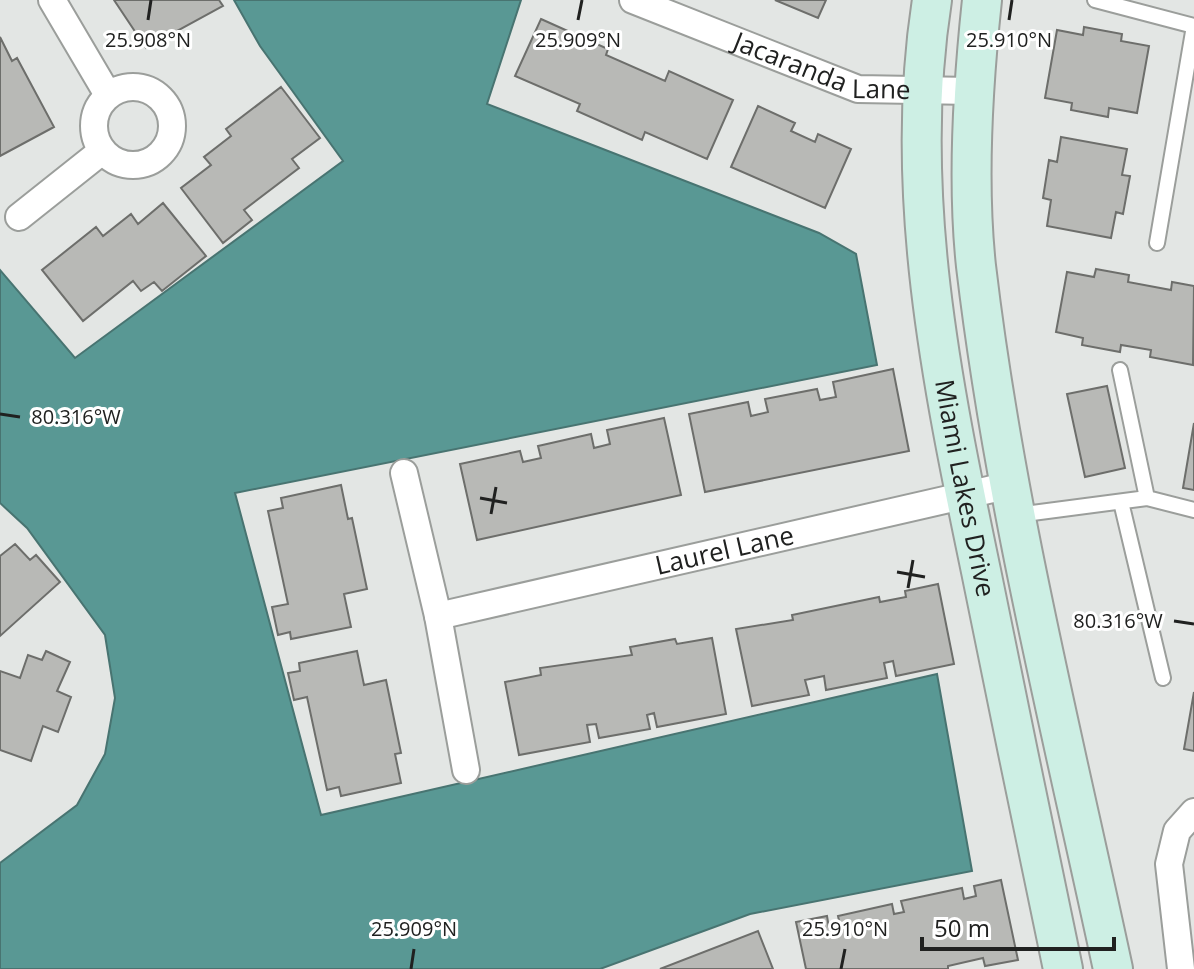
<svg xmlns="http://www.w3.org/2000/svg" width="1194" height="969" viewBox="0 0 1194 969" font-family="'Open Sans',sans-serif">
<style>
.water{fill:#599894;stroke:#487471;stroke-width:2}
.building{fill:#b8b9b6;stroke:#6d6e6b;stroke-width:2}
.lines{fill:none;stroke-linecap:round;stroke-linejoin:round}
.lane-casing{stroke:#9b9e9b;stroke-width:18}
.street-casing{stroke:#9b9e9b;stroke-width:30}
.secondary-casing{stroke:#9b9e9b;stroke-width:42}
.lane{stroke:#fff;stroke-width:14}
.street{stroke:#fff;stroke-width:26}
.secondary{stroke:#cdefe4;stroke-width:38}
.ticks{fill:none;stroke:#202120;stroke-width:3}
.labels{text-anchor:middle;stroke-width:6;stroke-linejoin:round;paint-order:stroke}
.street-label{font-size:26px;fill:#202120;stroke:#fff}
.ticks-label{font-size:20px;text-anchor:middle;fill:#202120;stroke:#fff;stroke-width:6;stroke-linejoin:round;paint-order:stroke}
</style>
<rect width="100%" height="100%" fill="#e3e6e4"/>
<path class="water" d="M234 0H521L487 104 819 233 856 254 877 365 235 493 321 815 937 674 972 871 750 914 600 969H0V863L77 805 105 754 115 698 105 635 27 528 0 503V270L75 358 343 161 260 46Z"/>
<path class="building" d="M114 0H219L223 6 146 48Z
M775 0H826L818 18Z
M541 19 608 49 606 55 665 81 669 71 733 100 707 159 645 132 642 140 577 111 580 104 515 76Z
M1084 27 1122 34 1121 41 1149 46 1137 113 1109 108 1108 117 1071 110 1072 103 1045 98 1057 30 1083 35Z
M0 37 12 61 17 58 54 127 0 156Z
M281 87 320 138 292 159 299 168 244 210 252 220 223 243 181 188 211 165 204 157 231 136 226 129Z
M758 106 795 123 791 131 815 142 818 134 851 149 825 208 731 167Z
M1061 137 1127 149 1122 175 1130 176 1123 214 1116 212 1111 238 1047 226 1051 200 1043 198 1049 160 1057 162Z
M163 203 206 256 162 291 154 282 141 291 133 281 83 321 42 270 96 227 103 236 131 214 138 224Z
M1096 269 1129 275 1128 282 1171 290 1172 282 1194 286 1193 365 1150 357 1151 350 1121 345 1120 352 1082 345 1083 338 1056 332 1067 272 1094 277Z
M893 369 909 451 705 492 689 414 748 402 751 416 768 412 765 399 817 389 820 400 836 397 833 382Z
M1107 386 1125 468 1085 477 1067 394Z
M664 418 681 495 477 540 460 464 520 451 523 462 541 458 538 446 591 434 594 448 610 444 607 430Z
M1194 423V490L1183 488Z
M341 485 348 519 352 518 367 589 344 594 351 627 291 639 290 632 278 635 272 607 288 604 268 511 283 508 281 498Z
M15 544 30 560 36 555 60 582 0 636V556Z
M938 584 954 664 896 676 893 661 884 663 887 678 826 690 824 676 805 680 809 695 752 706 736 629 793 620 792 615 879 597 880 602 906 597 905 591Z
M712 638 726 714 657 727 654 713 647 715 650 729 599 738 596 724 587 725 590 742 519 755 505 682 541 675 540 668 632 655 630 647 675 639 677 644Z
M46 651 70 662 57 691 71 697 58 732 43 726 31 761 0 750V671L20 678 28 655 42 660Z
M357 651 364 685 386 680 401 753 395 754 401 783 341 796 339 787 327 790 307 697 294 700 288 673 300 671 299 663Z
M1194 692V751L1184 749Z
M1001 880 1018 960 985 966 983 958 948 966V969H806L796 922 827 916 829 928 840 925 838 916 892 904 894 914 904 912 901 901 962 888 964 899 976 896 974 886Z
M758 931 773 969H660Z"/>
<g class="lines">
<defs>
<path id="lane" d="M1095 0 1194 26
M1157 243 1194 26
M1120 370 1147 498
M1121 502 1163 678
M1017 515 1147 498 1194 510"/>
<g id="street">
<path d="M52 0 108 95"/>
<path id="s1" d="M633 0 858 89 972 91"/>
<circle cx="133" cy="126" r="39"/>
<path d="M19 217 102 151"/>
<path d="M404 473 438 616 466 770"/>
<path id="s2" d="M438 616 1010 485"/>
<path d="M1181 969 1169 864 1177 831 1194 812"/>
</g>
<g id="secondary">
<path id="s3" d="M932 0C902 191 942 384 981 571 1008 704 1035 836 1063 969"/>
<path d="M982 0C973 84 967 182 976 266 1004 503 1063 736 1113 969"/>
</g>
</defs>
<use href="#lane" class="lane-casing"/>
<use href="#street" class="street-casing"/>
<use href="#secondary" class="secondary-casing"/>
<use href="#lane" class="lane"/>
<use href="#street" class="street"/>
<use href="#secondary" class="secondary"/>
</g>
<path class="ticks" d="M148 20 151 0M578 20 582 0M1009 20 1012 0M0 414 20 417M480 498 507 503M491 514 496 487M897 572 925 577M908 588 913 560M1174 621 1194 624M411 969 414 949M841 969 845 949"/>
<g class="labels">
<g class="street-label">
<text dy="9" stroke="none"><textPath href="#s1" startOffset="202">Jacaranda Lane</textPath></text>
<text dy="9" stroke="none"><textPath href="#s3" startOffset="492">Miami Lakes Drive</textPath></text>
<text dy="9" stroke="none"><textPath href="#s2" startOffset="294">Laurel Lane</textPath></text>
</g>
</g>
<g class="ticks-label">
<text x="148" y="47">25.908°N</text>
<text x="578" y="47">25.909°N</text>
<text x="1009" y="47">25.910°N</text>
<text x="76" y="424">80.316°W</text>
<text x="1118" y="628">80.316°W</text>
<text x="414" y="936">25.909°N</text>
<text x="845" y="936">25.910°N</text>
</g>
<path d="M922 937v12h192v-12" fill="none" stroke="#202120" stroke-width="4"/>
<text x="934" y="937" font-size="24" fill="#202120" stroke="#ffffff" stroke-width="6" paint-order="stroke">50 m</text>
</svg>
